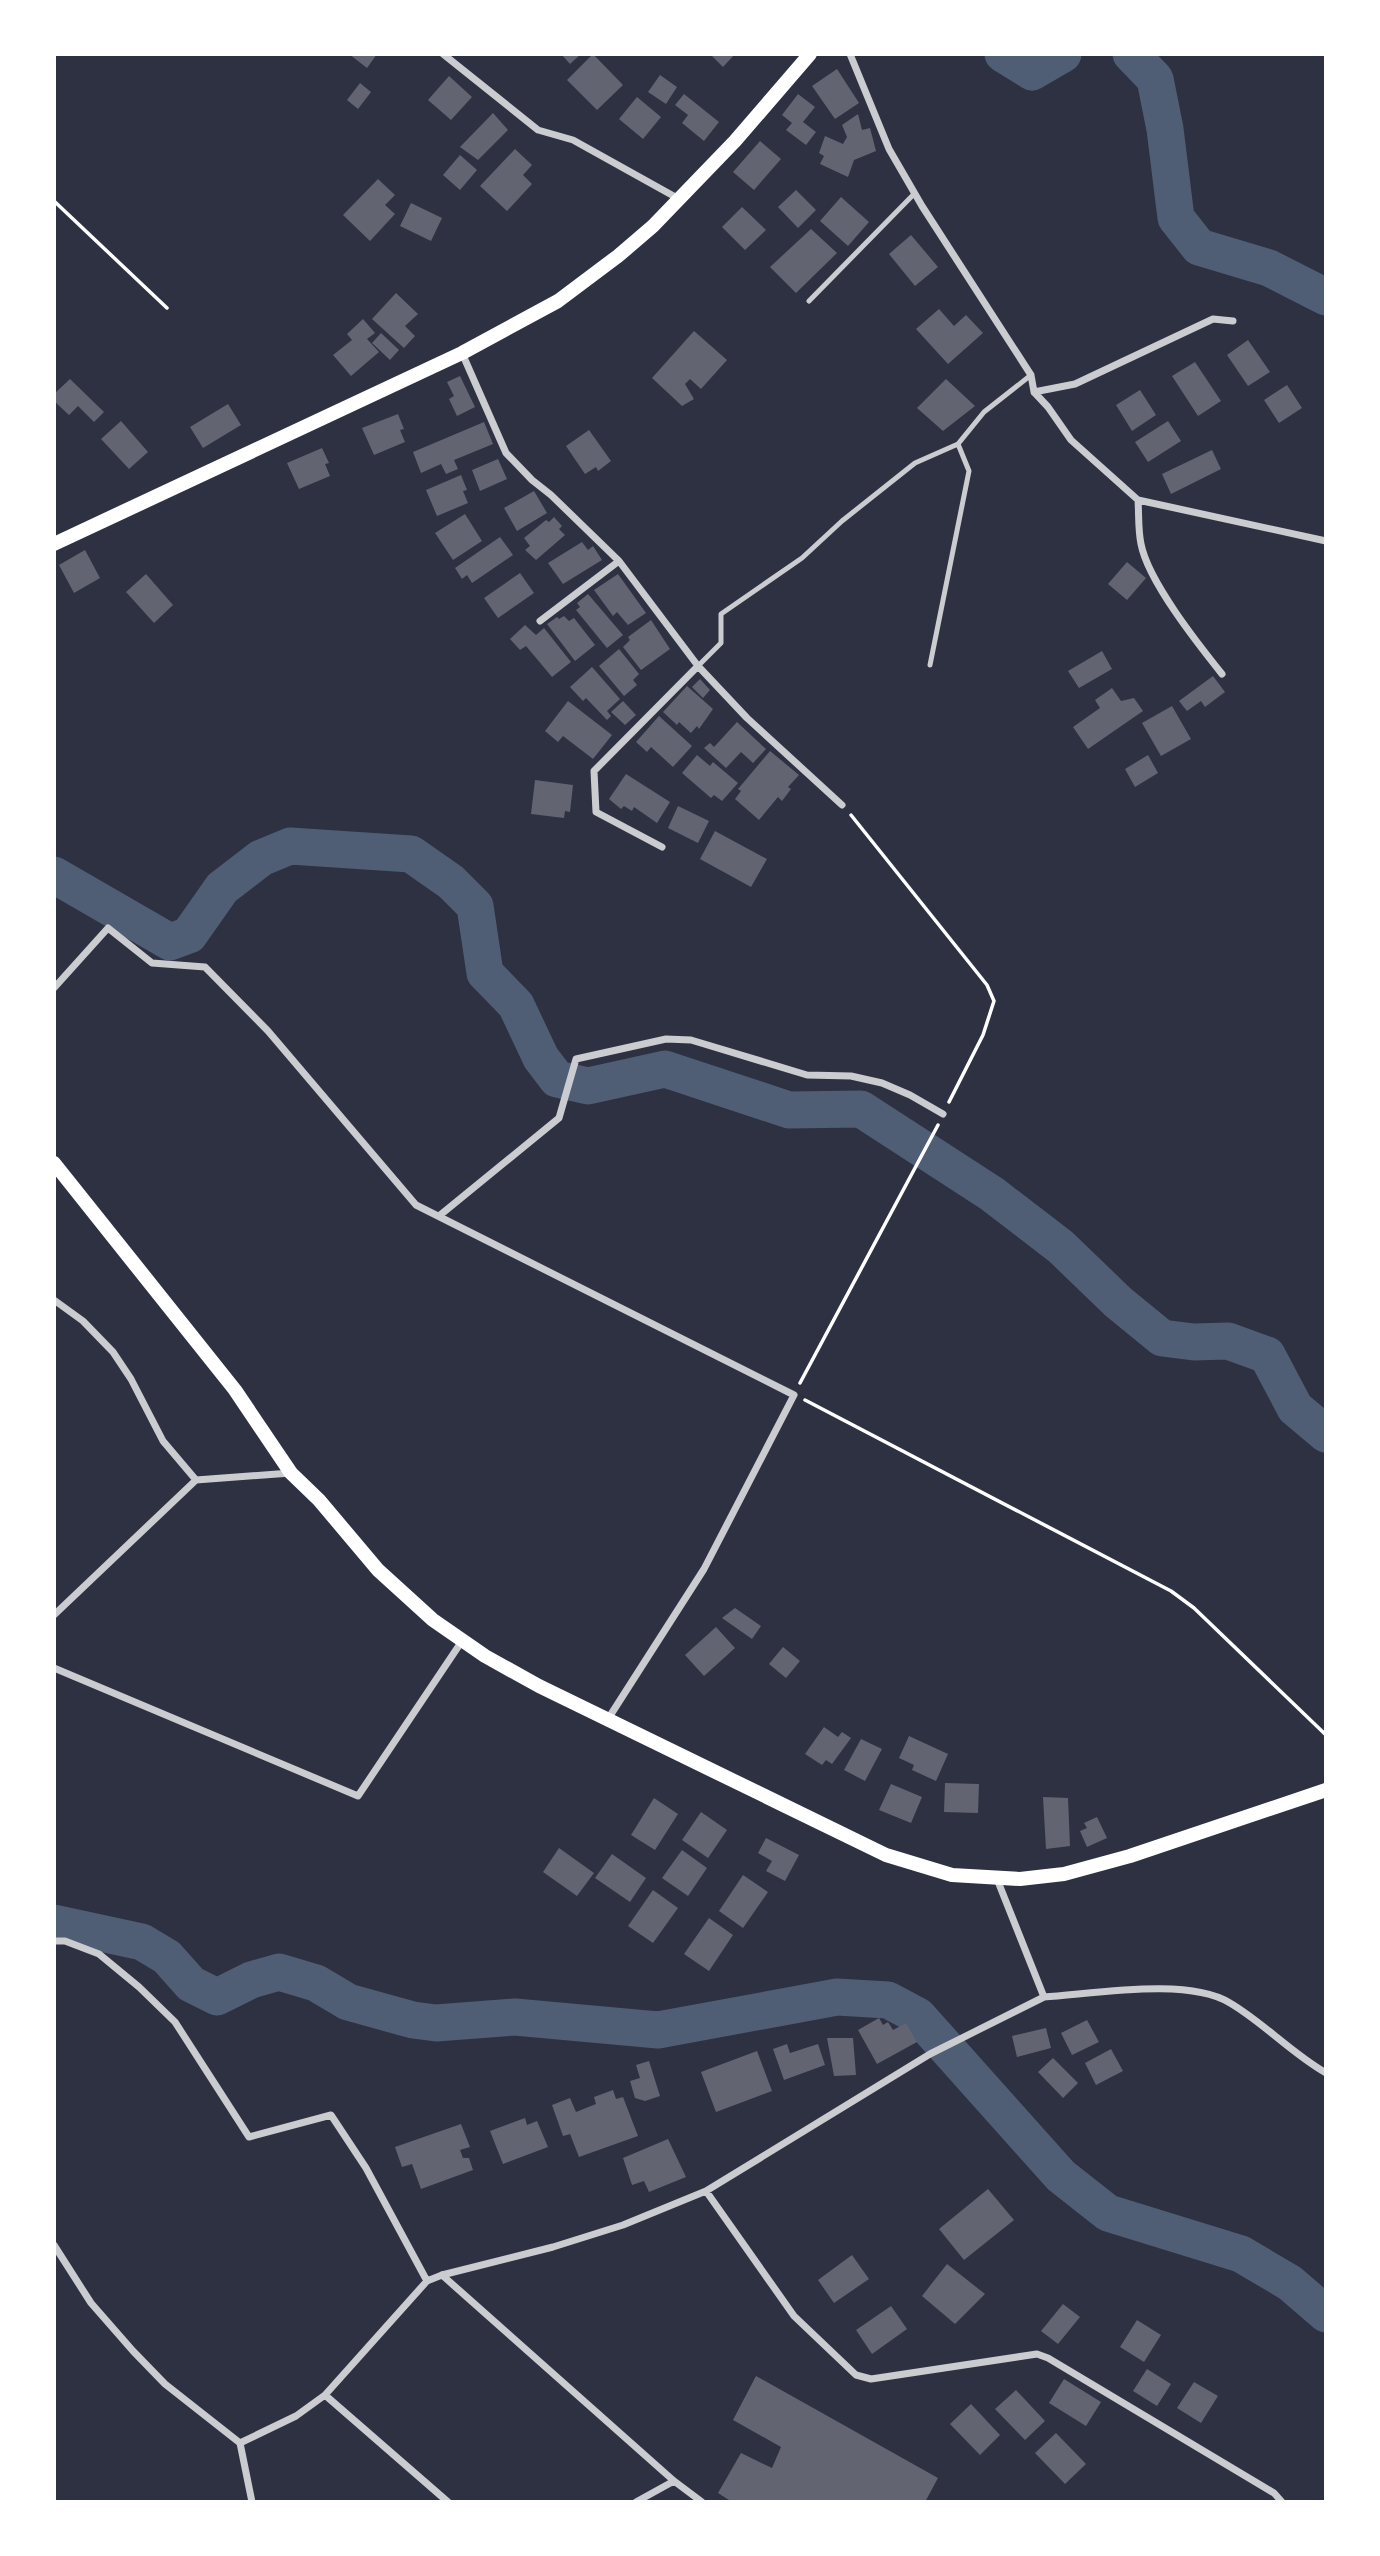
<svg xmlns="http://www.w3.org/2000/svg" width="1380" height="2556" viewBox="0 0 1380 2556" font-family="'Roboto Serif',serif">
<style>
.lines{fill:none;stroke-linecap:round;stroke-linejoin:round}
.river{stroke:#4f5d75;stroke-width:37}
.building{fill:#626471}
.path{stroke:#fff;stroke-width:3.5}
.service{stroke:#caccd0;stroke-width:5}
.minor{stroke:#caccd0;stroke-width:7}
.secondary{stroke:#fff;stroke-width:14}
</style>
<rect width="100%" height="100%" fill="#2d3142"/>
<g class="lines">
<path class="river" d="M1003 54 1032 72 1063 54
M1131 54 1155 79 1165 129 1176 218 1199 247 1269 268 1326 297
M54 875 170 942 189 935 222 888 261 858 290 846 411 854 451 882 475 906 485 973 516 1005 541 1058 557 1079 588 1086 665 1069 789 1110 861 1109 992 1194 1061 1247 1118 1302 1162 1338 1194 1342 1228 1341 1267 1355 1295 1408 1326 1434
M54 1923 142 1942 167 1957 191 1984 217 1997 251 1980 279 1972 316 1983 348 2002 413 2020 436 2023 515 2017 658 2030 837 1997 888 2000 918 2016 1061 2176 1108 2213 1241 2254 1290 2283 1326 2314"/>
</g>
<path class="building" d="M349 54H377L367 68Z
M561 54H581L570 64Z
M593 54 623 85 597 110 567 80Z
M710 54H735L723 67Z
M837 69 859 103 835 119 812 86Z
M660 75 677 87 666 104 648 92Z
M449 76 472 97 451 120 428 100Z
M360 83 371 92 358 109 347 100Z
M684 94 719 122 704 141 682 123 688 115 675 105Z
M798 94 815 107 803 122 816 132 806 145 786 130 792 123 782 115Z
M637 97 661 117 643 139 619 119Z
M493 113 508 130 478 160 460 147Z
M858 114 862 130 870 128 876 151 854 160 848 177 820 164 824 156 819 153 825 136 843 144 847 137 842 125Z
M760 141 781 159 754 190 733 172Z
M515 149 532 165 523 175 532 184 507 211 480 186Z
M460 155 477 170 460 190 443 175Z
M378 179 395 195 385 205 395 214 370 241 343 215Z
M796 190 816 210 798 228 778 207Z
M841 197 869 222 848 246 820 221Z
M411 203 442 218 431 241 400 226Z
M742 207 766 230 745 250 722 227Z
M811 229 837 253 796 293 770 267Z
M911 235 938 267 915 286 889 254Z
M396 293 418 314 405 326 415 336 404 348 372 319Z
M939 309 954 326 966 315 983 333 948 364 916 329Z
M363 319 375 333 367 339 379 352 351 376 333 355 352 340 347 334Z
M694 331 727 360 701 389 690 379 685 384 694 399 682 406 652 378Z
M381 333 399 350 390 360 372 343Z
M1248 340 1270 372 1248 386 1227 355Z
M1195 362 1221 401 1198 416 1172 376Z
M460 376 475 407 457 416 449 399 454 396 447 382Z
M70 379 104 412 94 422 78 406 69 415 54 401V394Z
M946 379 975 406 943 431 917 408Z
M1287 385 1302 408 1279 423 1264 400Z
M1140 390 1156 415 1132 431 1116 405Z
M228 404 241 425 203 448 190 427Z
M398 414 404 429 400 430 405 442 374 455 362 428Z
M121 421 148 452 129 469 101 439Z
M1168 421 1181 441 1148 462 1135 442Z
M484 422 493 444 454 460 458 469 446 474 441 464 421 473 413 452Z
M589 430 611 461 598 471 596 467 585 474 566 446Z
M322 448 329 463 325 464 330 476 299 489 287 463Z
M1212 450 1221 469 1171 494 1162 474Z
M498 459 507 479 480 491 472 470Z
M461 475 467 490 463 491 468 503 437 516 426 490Z
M534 491 547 513 517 531 504 508Z
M465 514 482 541 453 560 435 533Z
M554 517 562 526 559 529 565 535 536 560 525 550 530 546 524 538 546 520 549 522Z
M500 537 513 555 472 583 467 575 462 579 455 568Z
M582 542 588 550 593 546 602 560 563 584 548 563Z
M85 550 100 578 74 593 59 565Z
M1127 562 1146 578 1127 600 1108 584Z
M520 573 534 593 498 618 484 598Z
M146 574 173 605 154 623 126 592Z
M618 574 646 613 628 625 617 612 613 616 594 590Z
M588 594 623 635 607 648 576 610 580 607 577 603Z
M564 616 569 621 574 618 595 645 575 661 547 624 557 617 559 619Z
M651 620 670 649 641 670 623 647 630 640 628 637Z
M525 625 536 635 544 628 571 662 552 677 526 646 520 650 510 639Z
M619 649 639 674 633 680 637 685 624 696 599 666Z
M1102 651 1112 669 1079 688 1068 671Z
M592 667 620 699 607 711 611 716 607 720 586 698 583 701 570 687Z
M1213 676 1225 692 1205 707 1201 701 1187 711 1179 701Z
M700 679 710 690 703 698 692 687Z
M687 686 713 709 699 729 697 726 691 733 679 722 677 725 663 712Z
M1112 688 1121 701 1134 698 1143 711 1088 749 1073 727 1100 708 1095 700Z
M568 701 612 735 593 759 563 736 558 742 545 731Z
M623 701 636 715 625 725 611 712Z
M1172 706 1191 739 1161 756 1142 723Z
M659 716 692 746 673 767 651 747 647 752 636 742Z
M737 722 766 749 753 763 741 752 726 768 704 748 710 743 714 747Z
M770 751 799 775 788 787 791 789 782 801 778 797 759 820 735 799 741 791 738 789Z
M697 755 710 766 713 762 738 783 722 801 714 795 711 798 682 773Z
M1148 755 1158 773 1135 787 1125 769Z
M626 774 670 802 657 823 634 807 632 811 624 806 621 809 609 799Z
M535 780 573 785 570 812 565 811 564 818 531 814Z
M678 806 709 821 698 843 668 828Z
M715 831 767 859 751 887 700 859Z
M735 1608 761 1626 752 1639 722 1618Z
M716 1627 735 1648 704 1676 685 1655Z
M783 1647 800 1661 786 1678 769 1664Z
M824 1727 838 1737 842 1732 851 1738 832 1764 826 1760 822 1765 805 1754Z
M909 1736 948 1754 936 1781 912 1770 914 1765 899 1758Z
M861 1739 882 1749 865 1781 844 1770Z
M945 1783 979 1784 978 1813 944 1812Z
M891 1784 922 1797 911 1823 879 1810Z
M1043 1797 1068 1798 1070 1846 1046 1849Z
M654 1798 678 1814 655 1850 631 1835Z
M701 1812 727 1830 708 1858 682 1840Z
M1097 1817 1107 1838 1087 1847 1080 1831 1087 1828 1084 1823Z
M766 1838 799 1855 785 1881 766 1871 772 1861 758 1853Z
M559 1848 594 1873 577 1896 543 1872Z
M682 1850 707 1868 688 1896 662 1878Z
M612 1854 646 1878 630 1902 595 1878Z
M743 1875 768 1892 743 1928 719 1911Z
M653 1890 678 1908 653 1943 628 1926Z
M709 1918 733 1935 709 1971 684 1954Z
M879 2018 883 2025 888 2022 893 2030 906 2023 917 2042 877 2064 858 2030Z
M1087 2020 1099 2042 1072 2055 1061 2033Z
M1046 2028 1051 2048 1017 2057 1012 2036Z
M827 2038H853L856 2075 834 2076Z
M787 2044 790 2053 818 2044 825 2065 784 2080 773 2049Z
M1111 2049 1123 2071 1096 2085 1085 2063Z
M757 2051 772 2091 716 2112 701 2072Z
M1053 2058 1078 2083 1063 2098 1038 2072Z
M649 2061 660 2096 645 2101 635 2098 630 2081 640 2078 636 2065Z
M613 2090 616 2099 623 2097 638 2136 579 2157 570 2134 563 2136 552 2105 570 2098 576 2112 596 2104 594 2097Z
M525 2118 527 2125 537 2121 548 2147 503 2164 490 2131Z
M461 2124 470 2147 460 2150 463 2158H469L473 2170 421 2189 412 2164 402 2167 395 2147Z
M668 2139 686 2177 649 2192 644 2181 632 2185 623 2158Z
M988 2189 1014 2220 964 2260 939 2229Z
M852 2255 869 2279 834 2303 818 2280Z
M947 2264 985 2294 955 2324 922 2296Z
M1063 2304 1080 2317 1058 2344 1041 2331Z
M891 2306 907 2329 872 2354 856 2330Z
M1137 2320 1161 2335 1144 2362 1120 2347Z
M1147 2369 1171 2384 1157 2406 1133 2391Z
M756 2376 938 2478 925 2502H732L718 2493 741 2453 772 2468 781 2447 733 2420Z
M1064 2379 1101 2402 1086 2426 1049 2403Z
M1194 2382 1218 2396 1201 2423 1177 2408Z
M1016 2390 1045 2421 1025 2440 995 2409Z
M971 2404 1000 2435 980 2455 950 2424Z
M1056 2433 1086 2464 1065 2484 1035 2453Z"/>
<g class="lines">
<path class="path" d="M54 201 167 308
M851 815 987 985 994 1001 983 1035 949 1102
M800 1383 938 1125
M805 1400 1171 1591 1194 1608 1326 1735"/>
<path class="service" d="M809 301 914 194
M958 444 984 412 1031 375
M698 666 721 643V614L802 558 842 521 915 463 958 444 969 471 930 665"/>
<path class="minor" d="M443 54 538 130 573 140 679 199
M850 54 889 149 922 206 1031 375 1034 392 1048 407 1071 440 1138 500 1326 541
M462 353 506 453 532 480 551 495 619 561 698 666 747 718 842 805
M1034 392 1075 384 1213 319 1233 321
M1138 500C1139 515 1138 530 1141 544 1148 581 1198 644 1222 674
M540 621 619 561
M662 847 596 812 594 771 698 666
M54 988 108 928 152 963 205 967 268 1031 416 1205 794 1395 704 1569 608 1719
M439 1216 559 1118 576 1059 666 1039 691 1040 807 1075 851 1076 882 1083 910 1095 943 1114
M54 1300 83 1321 113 1352 131 1379 163 1441 196 1480 291 1473
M54 1615 196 1480
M54 1668 358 1796 462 1641
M54 1941H65L99 1954 139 1987 175 2022 249 2137 331 2115 366 2168 427 2281
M1044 1997C1093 1994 1188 1977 1230 2003 1264 2023 1291 2053 1326 2073
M706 2191 794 2316 856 2375 871 2379 1037 2354 1048 2358 1274 2493 1282 2502
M54 2245 91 2303 133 2351 165 2384 240 2443 252 2502
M442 2275 674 2481 702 2502
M325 2395 448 2502
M240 2443 296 2416 325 2395 427 2281 442 2275 553 2247 623 2225 706 2191 930 2054 1044 1997 997 1879
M636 2502 674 2481"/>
<path class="secondary" d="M54 544 462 353 558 301 618 256 653 226 735 141 810 54
M54 1163 235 1390 291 1473 319 1500 378 1570 433 1620 485 1656 539 1686 886 1855 952 1875 1020 1879 1064 1874 1130 1856 1326 1790"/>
</g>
<rect width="1380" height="2556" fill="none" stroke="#ffffff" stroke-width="112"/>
</svg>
